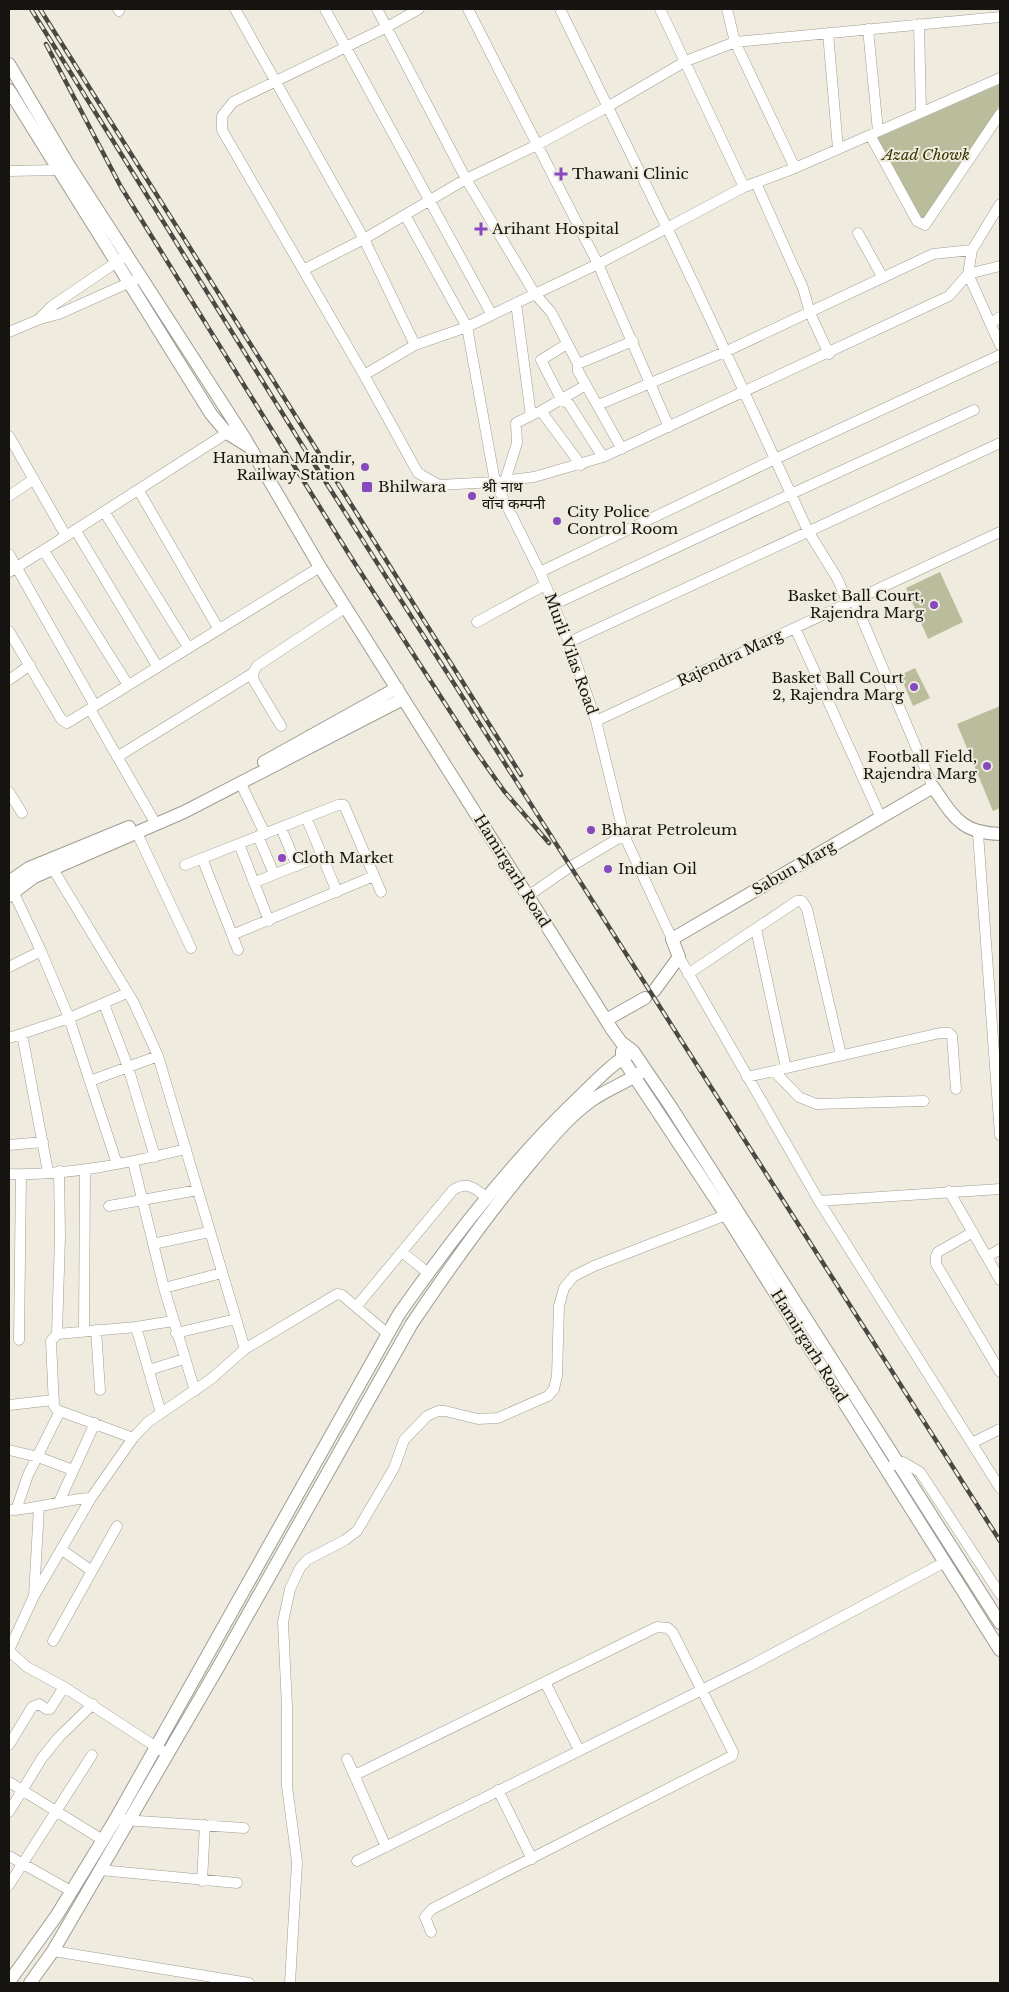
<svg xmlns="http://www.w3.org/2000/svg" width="1009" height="1992" viewBox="0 0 1009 1992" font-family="'Libre Baskerville','Noto Sans Devanagari',serif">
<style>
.green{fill:#babd9b}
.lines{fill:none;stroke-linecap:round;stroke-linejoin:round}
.minor-casing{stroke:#a09c91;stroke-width:11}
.major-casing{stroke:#a09c91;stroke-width:14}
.minor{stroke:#fff;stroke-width:10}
.major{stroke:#fff;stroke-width:12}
.rail-casing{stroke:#4a4842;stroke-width:4.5}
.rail{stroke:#efebdf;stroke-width:2.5;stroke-dasharray:8;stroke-linecap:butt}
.poi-dot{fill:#8749be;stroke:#efebdf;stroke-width:2}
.labels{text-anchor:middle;stroke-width:4;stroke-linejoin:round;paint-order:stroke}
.park-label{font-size:15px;font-style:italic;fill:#383900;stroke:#efebdf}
.poi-label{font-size:15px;fill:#151410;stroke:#efebdf;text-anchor:start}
.street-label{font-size:15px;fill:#151410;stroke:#efebdf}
</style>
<rect width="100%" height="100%" fill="#efebdf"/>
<path class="green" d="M1000 84V105L924 222 875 139Z
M940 572 963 622 928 639 906 588Z
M915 668 930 698 913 706 900 675Z
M1000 706V808L993 811 957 724Z"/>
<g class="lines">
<defs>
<path id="minor" d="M118 9 119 11
M235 9 364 239 415 345 467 327 535 294 551 312 578 364 633 341
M325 9 492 315
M377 9 466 179 535 294 598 264 468 9
M419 9 387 27 233 102 222 116V130L364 375 418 473 439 485 495 482 534 477 603 457 949 296 968 274 972 250 1000 204
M560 9 667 228 744 187 660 9
M727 9 735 42 795 168 744 187
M919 24 921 112
M868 29 878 131
M828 33 838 149
M870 135 917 221 925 225 1000 114
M795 168 1000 78
M9 171 58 170
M756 183 803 288 810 313 829 354
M405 215 467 327 495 482 540 572 569 642 596 721 624 835 672 939
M858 233 883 278
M303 270 364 239 466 179 537 145 609 106 686 61 735 42 1000 17
M968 274 1000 345
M968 274 1000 266
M516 303 531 416
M40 318 52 306 121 259
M991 323 1000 317
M9 332 40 319 59 314 135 280
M567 344 541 360 561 399 569 404 603 457
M578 364V371L622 449
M364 375 415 345
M598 405 727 351 933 254 972 250
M669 427 598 264 667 228C710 316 750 405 791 494L974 410
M9 436 66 536 233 429
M581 465 541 411 586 385
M505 481 517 443 516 423 536 413
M139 491 218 628
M9 496 34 479
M105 513 188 647
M76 531 157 666
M44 551 128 685
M9 554 95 706
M9 572 66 536
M540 572 775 459 1000 355
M854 600 933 787
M553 605 791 494 808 531 837 578 848 603
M477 622 545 585
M795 628 881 818
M9 631 61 719 67 723 320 567
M569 642 1000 443
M9 680 30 665
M90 709 153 819
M596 721 1000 532
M281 726 254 681 253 673 257 666 346 607
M117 757 253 673
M241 784 265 834
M9 792 22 813
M306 817 337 892
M281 828 297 866
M137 833 191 948
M978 833 1000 1135
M258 836 274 874
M239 844 269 921
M202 858 238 950
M185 865 338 805H344L381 892
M53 869 134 1003 158 1056 245 1349
M255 882 323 855
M11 887 41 951 69 1018 117 1164
M528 896 570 867 624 835
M756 929 786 1068
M232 935 374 876
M679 957 819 1201 1000 1488
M9 967 41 951
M688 974 797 901H802L807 909 841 1055
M104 1004 128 1067 155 1157
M22 1034 48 1172
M9 1038 69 1018 127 993
M774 1071 799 1097 816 1104 924 1101
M747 1077 940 1033H949L952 1036 956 1089
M90 1081 158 1056
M9 1145 43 1142
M133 1162 164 1288 195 1391
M9 1174C68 1176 128 1163 186 1149
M949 1191 1000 1280
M819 1201 1000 1189
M109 1206 198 1190
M973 1232 938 1252 936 1256V1264L1000 1372
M153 1244 209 1232
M402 1252 428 1273
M987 1257 1000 1249
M164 1288 222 1273
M356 1307 453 1190C468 1180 474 1189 488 1198
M136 1327 161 1413
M96 1330 100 1390
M84 1331 85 1170
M176 1333 236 1319
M57 1334 60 1236 59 1171
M19 1340 21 1174
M149 1370 184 1359
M9 1405 54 1400
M133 1438 57 1410 54 1406 51 1341 57 1334 136 1327 173 1321
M972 1443 1000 1429
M9 1450 38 1457 73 1470
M893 1465 903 1462 920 1472 1000 1594
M59 1502 95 1423
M9 1510C37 1510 63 1499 91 1498
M16 1510 28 1475 60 1411
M62 1550 92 1571
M34 1596 39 1507
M53 1641 117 1526
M9 1650 34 1596 91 1498 133 1438 148 1422 211 1379 245 1349 337 1294 342 1295 388 1334
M9 1651 27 1667 64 1687 167 1754
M545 1682 579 1750
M9 1745 32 1707 39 1704 46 1709H50L64 1687
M347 1759 386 1847
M355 1775 657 1627 668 1628 673 1633 733 1752 732 1756 432 1909 425 1917 431 1932
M9 1782 101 1839
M498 1790 532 1859
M9 1812 42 1758 59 1737 93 1704
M123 1820 244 1828
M9 1856 71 1891
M357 1861 748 1667 945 1562
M100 1870 237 1883
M202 1881 205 1825
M9 1885 92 1755
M53 1951 249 1983
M290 1983 297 1862 287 1786V1707L283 1622 290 1589 300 1568 307 1560 345 1540 357 1531 394 1468 404 1440 427 1416 438 1411H445L478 1419 498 1418 548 1396 554 1389 557 1376 559 1306 564 1288 574 1276 594 1266 726 1215"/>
<path id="major" d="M9 64 68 164 244 437 320 567 613 1031 621 1042 633 1051 671 1107 1000 1623
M9 90 211 414 227 433 248 446
M264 762 397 688
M9 882 29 868 129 827
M9 896 34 877 184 812 403 699
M654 991 679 957 672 939 933 787C954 817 961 833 1000 834
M606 1020 645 998
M622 1051V1058L726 1215 1000 1650
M9 1982 57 1915 115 1820 399 1314C451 1240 508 1166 573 1103 592 1085 610 1065 633 1051
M30 1983 53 1951 220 1664 411 1325C448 1270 486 1216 529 1165 548 1142 568 1117 592 1100 609 1088 629 1082 645 1069"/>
</defs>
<use href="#minor" class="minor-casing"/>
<use href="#major" class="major-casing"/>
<use href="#minor" class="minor"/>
<use href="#major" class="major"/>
<defs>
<path id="rail" d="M31 9 304 448 1000 1541
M40 9 521 775
M46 44 121 187 352 559 475 750 504 791 549 843"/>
</defs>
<use href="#rail" class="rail-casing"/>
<use href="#rail" class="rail"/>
</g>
<g class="poi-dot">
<path d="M558.5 166.5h5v5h5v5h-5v5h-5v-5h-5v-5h5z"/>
<path d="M478.5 221.5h5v5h5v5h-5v5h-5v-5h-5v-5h5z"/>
<circle cx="365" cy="467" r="5"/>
<rect x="361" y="481" width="12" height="12" rx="2.5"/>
<circle cx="472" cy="496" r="5"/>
<circle cx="557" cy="521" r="5"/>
<circle cx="934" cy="605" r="5"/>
<circle cx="914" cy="687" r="5"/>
<circle cx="987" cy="766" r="5"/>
<circle cx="591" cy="830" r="5"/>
<circle cx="282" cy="858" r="5"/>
<circle cx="608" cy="869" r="5"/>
</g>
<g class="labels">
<g class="park-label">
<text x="926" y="160">Azad Chowk</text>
</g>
<g class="poi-label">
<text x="572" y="179">Thawani Clinic</text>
<text x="492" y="234">Arihant Hospital</text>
<text x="355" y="463" text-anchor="end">Hanuman Mandir,<tspan x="355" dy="17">Railway Station</tspan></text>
<text x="378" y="492">Bhilwara</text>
<text x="482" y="492">श्री नाथ<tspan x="482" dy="17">वॉच कम्पनी</tspan></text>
<text x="567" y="517">City Police<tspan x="567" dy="17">Control Room</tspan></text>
<text x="924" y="601" text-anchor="end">Basket Ball Court,<tspan x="924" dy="17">Rajendra Marg</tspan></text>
<text x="904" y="683" text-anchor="end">Basket Ball Court<tspan x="904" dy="17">2, Rajendra Marg</tspan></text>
<text x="977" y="762" text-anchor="end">Football Field,<tspan x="977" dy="17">Rajendra Marg</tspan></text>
<text x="601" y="835">Bharat Petroleum</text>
<text x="292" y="863">Cloth Market</text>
<text x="618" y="874">Indian Oil</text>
</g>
<g class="street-label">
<text transform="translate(571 654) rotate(70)" y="5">Murli Vilas Road</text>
<text transform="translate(730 658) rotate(-25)" y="5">Rajendra Marg</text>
<text transform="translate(794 868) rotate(-30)" y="5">Sabun Marg</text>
<text transform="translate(512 871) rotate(58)" y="5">Hamirgarh Road</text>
<text transform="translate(809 1346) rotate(58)" y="5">Hamirgarh Road</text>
</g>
</g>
<rect width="1009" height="1992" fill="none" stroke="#151410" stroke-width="20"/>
</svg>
